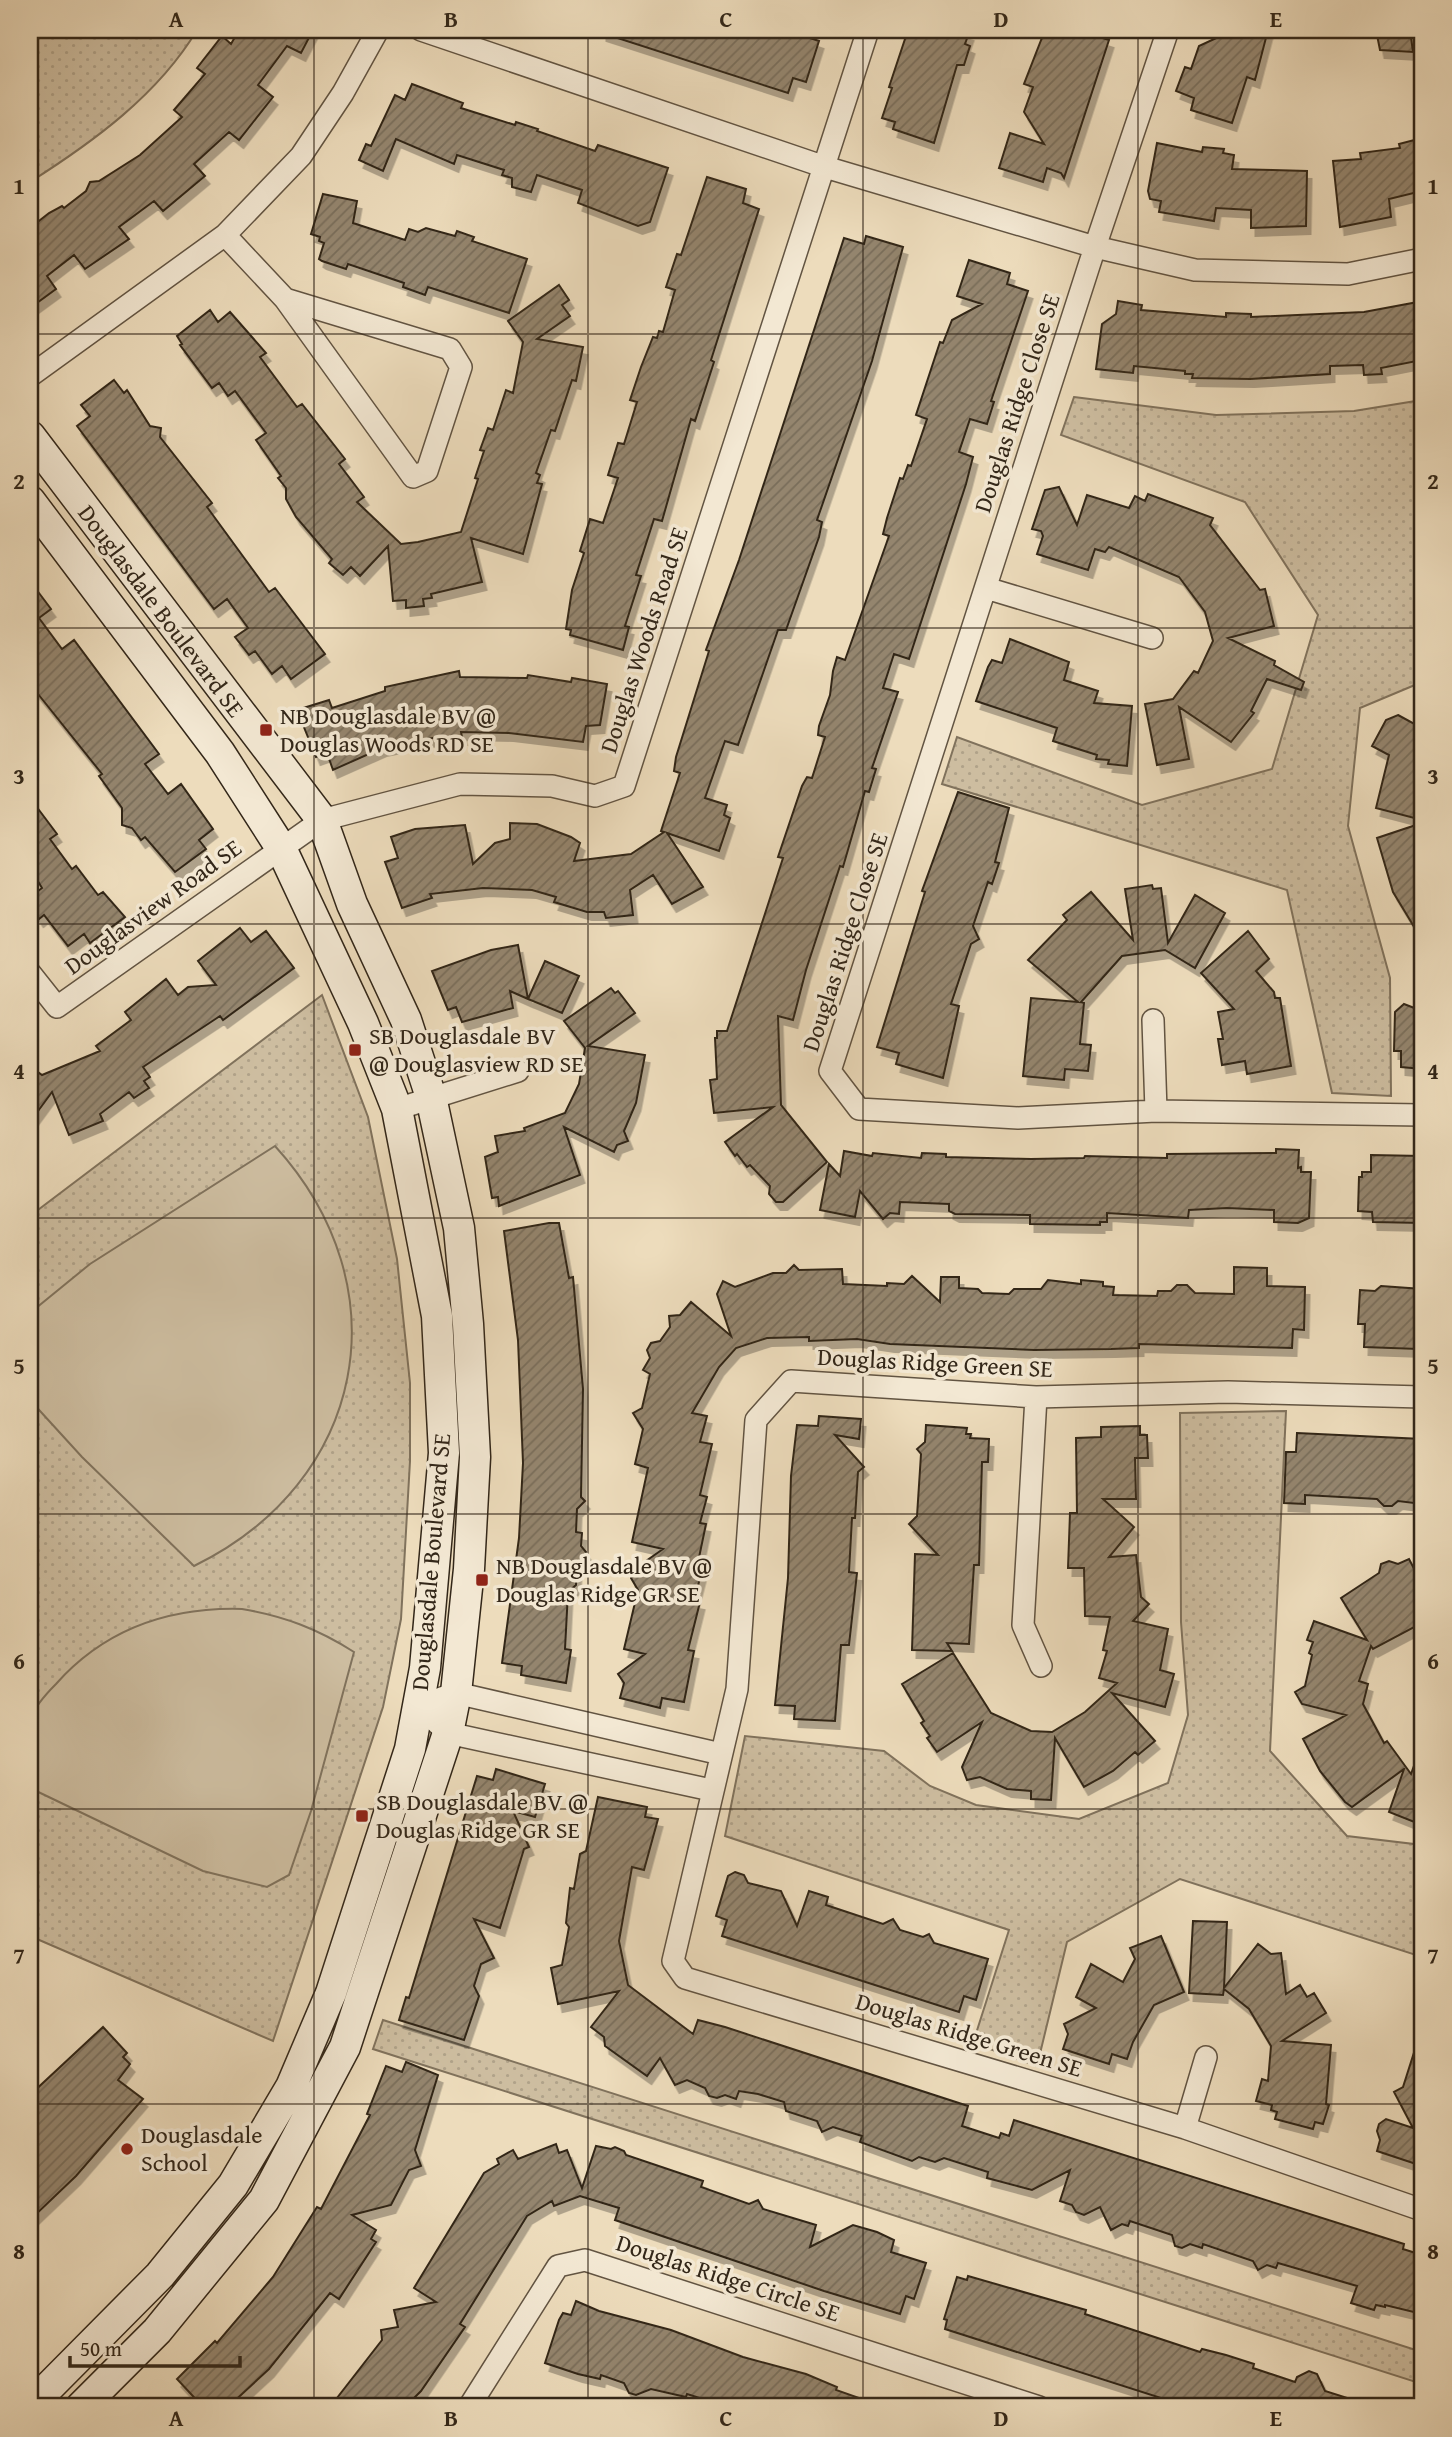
<svg xmlns="http://www.w3.org/2000/svg" width="1452" height="2437" viewBox="0 0 1452 2437" font-family="'Gentium Book Plus',serif">
<style>
.grass{fill:url(#grass-dots);stroke:#80725c;stroke-width:2}
.pitch{fill:#cdbda0;stroke:#80725c;stroke-width:2}
.building{fill:url(#building-hatch);stroke:#332719;stroke-width:2;filter:url(#shadow)}
.lines{fill:none;stroke-linecap:round;stroke-linejoin:round}
.street-casing{stroke:#625442;stroke-width:24}
.secondary-casing{stroke:#332719;stroke-width:33}
.street{stroke:#f3e8d3;stroke-width:21}
.secondary{stroke:#f3e8d3;stroke-width:30}
.grid{fill:none;stroke:#332719;stroke-width:2;stroke-opacity:0.55}
.poi-dot{fill:#8f2418;stroke:#f3e8d3;stroke-width:2.5}
.labels{text-anchor:middle;stroke-width:7;stroke-linejoin:round;paint-order:stroke}
.street-label{font-size:24px;fill:#332719;stroke:#f3e8d3}
.poi-label{font-size:24px;fill:#332719;stroke:#f3e8d3;text-anchor:start}
.neatline{fill:none;stroke:#332719;stroke-width:2.5}
.grid-label{font-size:23px;text-anchor:middle;font-weight:bold;fill:#332719}
</style>
<defs>
<pattern id="grass-dots" width="8" height="8" patternUnits="userSpaceOnUse" patternTransform="scale(1.75)"><rect width="8" height="8" fill="#cdbda0"/><path d="M2 2h.1M6 6h.1" fill="none" stroke="#b0a289" stroke-width="1.8" stroke-linecap="round"/></pattern>
<pattern id="building-hatch" width="6" height="6" patternUnits="userSpaceOnUse" patternTransform="scale(1.75)"><rect width="6" height="6" fill="#94856e"/><path d="M-1 1l2-2M0 6l6-6M5 7l2-2" fill="none" stroke="#796d5a"/></pattern>
<filter id="shadow"><feDropShadow dx="4.5" dy="8" stdDeviation="0" flood-color="#0004"/></filter>
</defs>
<rect width="100%" height="100%" fill="#eddcbc"/>
<filter id="stains"><feTurbulence type="fractalNoise" baseFrequency=".00286" numOctaves="4"/><feColorMatrix values="0 0 0 0 .2 0 0 0 0 .09 0 0 0 0 .02 0 0 0 .5 -.17"/></filter>
<radialGradient id="worn" r=".72"><stop offset=".6" stop-color="#630" stop-opacity="0"/><stop offset="1" stop-color="#630" stop-opacity=".3"/></radialGradient>
<path class="grass" d="M30 30H197C158 95 93 142 30 182Z
M1074 397 1216 415 1354 411 1422 400V682L1360 708 1348 826 1390 978 1391 1096 1332 1093 1287 890 942 784 957 737 1142 805 1272 769 1318 615 1245 502 1061 435Z
M322 995 368 1117 397 1259 410 1383V1461L401 1619 383 1707 273 2041 30 1936V1216Z
M1286 1411 1270 1751 1347 1836 1422 1845V1957L1180 1879 1067 1942 1037 2066 973 2043 1009 1930 725 1836 745 1736 884 1751 930 1786 976 1805 1079 1819 1168 1783 1188 1715 1181 1622 1180 1413Z
M383 2020 1422 2352V2384L373 2049Z"/>
<path class="pitch" d="M275 1146C404 1288 366 1482 194 1566L82 1457 30 1400V1313L90 1264Z
M242 1609C284 1616 318 1629 354 1652L311 1811 289 1875 267 1887 203 1871 30 1788C30 1770 25 1734 31 1718 35 1706 47 1693 56 1684 105 1629 170 1607 242 1609Z"/>
<path class="building" d="M239 30H313L301 53 287 46 258 85 273 97 239 140 229 132 194 164 205 176 163 211 154 201 119 227 129 239 85 269 74 255 47 276 56 289 30 308V228L49 213 62 206 64 208 86 191 90 182 99 181 140 155 182 117 174 110 205 74 197 68 222 36 231 44Z
M602 30H786L819 41 806 82 793 78 788 93 602 33Z
M908 30H957L969 33 965 44 970 46 964 65H957L934 143 893 129 895 122 882 118 892 88 889 87Z
M1045 30H1094L1093 35 1109 40 1064 178 1061 173 1047 168 1043 182 999 168 1010 133 1044 144 1024 112 1033 87 1024 84Z
M1226 30H1268L1255 80 1247 77 1232 123 1191 110 1194 98 1176 91 1185 67 1191 69 1199 46 1225 34Z
M1376 30H1410L1413 52 1380 50Z
M412 84 463 103 461 108 515 125 516 122 538 129 537 131 595 151 598 145 668 168 650 222 638 226 578 203 582 190 537 175 531 192 512 187V178L502 175 504 170 457 155 454 164 396 139 383 171 359 160 366 144 371 146 395 95 405 100Z
M1422 138V191L1389 199 1391 217 1340 227 1333 161 1361 159 1360 153 1400 148 1399 144Z
M1157 143 1202 152 1203 147 1224 149 1223 153 1234 155 1232 169 1307 171 1306 226 1251 228V210L1216 208 1214 221 1159 212 1161 201 1150 199 1148 191Z
M707 177 746 189 743 203 759 209 711 360 714 362 695 421 691 419 662 521 654 519 636 575 641 576 625 626 629 627 623 650 570 635 571 630 566 629 572 590 584 553 580 551 590 519 603 523 618 478 608 475 618 443 624 444 637 402 630 400 641 367 653 337 657 338 659 331 663 332 675 290 666 287 677 254 681 255Z
M323 194 357 201 353 223 405 240 409 229 418 232 426 228 455 236 457 231 474 237 472 241 527 259 509 313 428 287 425 295 403 287 404 283 348 264 346 269 322 261 319 259 324 243 319 241 320 237 311 234Z
M866 236 903 247 872 361 817 520 822 522 819 537 786 630H778L738 745 725 741 705 798 727 805 724 815 730 818 719 851 667 833 703 887 672 904 653 875 630 890 633 915 606 918 604 912H587L554 902 556 897 532 890 483 888 430 894 432 898 402 908 385 862 398 858 391 837 415 829 465 825 473 864 495 843 510 839V823L537 824 571 837 580 843 574 861 631 854 664 832 661 831 680 773 674 771 676 757 709 651 706 650 739 560 844 238 864 244Z
M969 260 1010 273 1007 284 1028 291 991 401 994 402 987 424 970 419 959 452 973 457 966 484 909 659 894 654 883 688 898 692 872 768 876 769 869 792 865 791 843 867 840 866 806 970 793 1020 778 1016 781 1105 827 1162 783 1202H776L769 1194 770 1186 750 1165 747 1167 737 1154 735 1156 725 1142 773 1107 714 1113 710 1080 717 1079 715 1038H717V1031H727L783 858 778 857 802 786 807 777 812 778 825 737 818 735 819 726 830 695 833 671 837 657 845 660 889 536 883 534 887 518 900 478 903 479 908 465 911 466 927 419 916 415 940 342 943 343 952 320 982 304 957 296Z
M559 285 569 300 562 305 570 316 537 339 583 347 576 381 572 380 555 431 551 430 536 473 540 475 537 483 542 484 523 554 471 538 482 582 431 594 432 598 423 599 424 606 406 608V600L393 601 388 546 360 576 351 567 343 575 329 563 332 559 296 517 286 499V488L278 478 281 476 256 440 266 433 235 391 228 396 219 383 212 388 180 345 182 344 177 336 210 310 218 322 230 312 266 353 260 357 297 407 302 404 345 459 339 464 364 497 357 502 401 544 418 542 461 532 478 479 475 478 484 451 480 450 488 428 493 430 506 390 513 393 523 342 508 321Z
M1118 301 1142 305 1141 310 1226 317V313L1251 314V317L1364 312 1418 302 1422 315V360L1381 368 1382 374 1364 375 1363 365 1330 366V374L1250 379 1192 378 1193 374H1185V371L1134 366 1133 373 1096 369 1102 324 1116 314Z
M114 380 124 393 127 390 150 426 161 428 160 437 212 503 207 507 269 592 275 588 325 654 291 679 282 666 272 674 255 651 249 655 235 637 248 628 227 599 214 609 77 426 90 416 81 405Z
M1059 487 1077 525 1087 495 1129 508 1135 496 1145 501 1148 494 1213 518 1210 525 1260 590 1265 589 1274 626 1228 638 1275 661 1274 665 1304 682 1301 690 1267 679 1251 711 1254 713 1231 742 1179 707 1189 759 1157 765 1145 704 1173 699 1194 671 1198 673 1213 641 1205 612 1179 577 1109 547 1105 552 1095 549 1088 570 1037 554 1043 536 1041 531 1032 529 1045 490Z
M30 581 51 609 39 618 62 649 74 640 159 754 145 764 168 794 181 784 213 829 199 840 206 849 175 872 145 837 141 840 132 828 122 825V808L99 776 102 774 30 684Z
M1010 639 1069 662 1064 680 1098 691 1094 703 1132 706 1127 766 1108 764 1109 760 1096 759 1097 755 1053 741 1057 728 976 701 988 667 992 660 1002 663Z
M459 671 460 677 527 678 528 675 571 682 572 678 607 684 600 725 586 726 583 742 509 733 461 732 462 737 439 741 438 737 382 748 333 770 327 753 316 757 297 710 329 700 332 708 385 691V687Z
M1398 715 1422 728V820L1376 808 1389 755 1372 746 1386 720Z
M958 792 1009 808 995 862 999 863 992 884 988 882 973 926 979 939 971 944 951 1004 959 1006 943 1078 896 1064 899 1053 877 1047 925 892 922 891Z
M30 798 57 834 50 839 72 869 76 866 98 895 103 892 125 917 90 943 84 934 68 946 44 915 39 919 30 906V897L42 888 30 868Z
M1422 823V940L1393 892 1377 838Z
M1152 885 1153 889 1161 888 1168 943 1195 895 1225 913 1195 968 1165 950 1122 956 1081 1002 1084 1003 1080 1044 1091 1045 1088 1071 1065 1069 1064 1080 1023 1076 1031 998 1078 1002 1028 960 1067 920 1063 915 1091 892 1133 940 1125 889Z
M240 928 251 942 266 931 294 968 223 1020 220 1016 143 1067 150 1077 144 1081 149 1088 134 1098 129 1092 100 1114 103 1121 69 1135 52 1092 30 1122V1066L42 1075 100 1051 96 1046 131 1020 125 1012 166 979 178 995 188 987 216 985 198 961Z
M1248 931 1269 959 1256 971 1274 992 1275 998H1280L1291 1066 1247 1074 1245 1061 1222 1065 1218 1039H1223L1218 1012 1234 1009 1201 973Z
M518 945 528 999 510 991 513 1008 462 1022 456 1007 448 1010 432 971 491 950Z
M545 961 579 976 562 1013 528 999Z
M611 988 615 993 618 991 635 1013 588 1046 645 1055 636 1103 624 1131 628 1141 617 1145 614 1152 564 1127 580 1175 499 1206 498 1197 492 1198 485 1157 498 1152 495 1136 525 1131 524 1128 565 1113 579 1084 585 1048 564 1021Z
M1404 1004 1422 1011V1069L1401 1067V1051H1394L1395 1012Z
M1276 1149 1299 1150 1298 1168 1301 1167V1172H1311L1309 1218 1298 1223 1274 1222V1210L1227 1208 1189 1210 1188 1218 1107 1213V1222H1100V1225L1030 1224V1215L955 1214 949 1211V1204L900 1202 899 1214 890 1213 883 1219 860 1191 855 1217 820 1210 829 1164 840 1176 844 1151 872 1156 873 1153 921 1158 922 1153 946 1154V1157L1031 1159 1084 1158 1085 1156 1167 1158V1154L1276 1153Z
M1371 1155 1422 1156V1223L1373 1222 1372 1212 1358 1211 1359 1177H1362V1172H1371Z
M549 1223H559L569 1278 573 1277 583 1389 581 1497 585 1501 577 1509 576 1532 582 1533 581 1546 586 1552 585 1561 577 1567 576 1585 568 1592 565 1649 571 1650 566 1683 521 1675 522 1666 502 1663 519 1538 523 1463 518 1340 504 1231Z
M794 1265 799 1270 842 1269 843 1284 887 1286V1283L904 1284 912 1276 940 1302 941 1277H959V1288L978 1289 982 1293 1009 1294 1014 1289H1041L1048 1280 1081 1284V1280L1103 1282V1286L1114 1287 1113 1295 1157 1296 1158 1291H1171L1177 1285H1187L1195 1293 1234 1294V1267L1267 1268V1286L1305 1287 1304 1330 1293 1329 1292 1348 1139 1344V1348L1111 1349 1034 1350 890 1344 857 1339 809 1341V1337L767 1338 736 1348 719 1367 692 1413 707 1416 700 1442 712 1444 700 1495 707 1497 700 1523 706 1524 696 1572 701 1574 694 1601 700 1602 688 1650 694 1651 684 1702 662 1698 660 1708 620 1698 624 1683 618 1674 645 1654 624 1649 638 1590 631 1578 633 1570 663 1549 632 1542 648 1468 635 1464 643 1429 633 1413 642 1408 650 1374 643 1370 650 1358 647 1350 651 1343 660 1341 670 1327 669 1316 680 1315 691 1302 731 1336 717 1294 723 1281 735 1287 773 1273H786Z
M1381 1286 1422 1289V1331H1419L1418 1349 1364 1347 1365 1324H1358L1360 1290 1375 1291Z
M819 1416 861 1419 859 1439 835 1435 864 1467 858 1472 855 1518H852L849 1572 857 1573 849 1645H841L835 1721 794 1719 795 1706 775 1705 788 1578 791 1476 797 1425 818 1426Z
M926 1425 967 1428 966 1434H971L970 1438 989 1439 988 1462H982L979 1565H974L969 1644 947 1643 952 1651 912 1650 915 1554 938 1555 909 1524 917 1516 921 1454 917 1449 925 1442Z
M1140 1426V1435H1147L1148 1458H1135L1136 1499H1103L1134 1527 1109 1557 1136 1555 1141 1597 1149 1604 1133 1621 1168 1629 1160 1670 1174 1674 1165 1707 1112 1693 1155 1741 1138 1755 1135 1752 1113 1771 1084 1787 1055 1738 1051 1800 1031 1799V1791L1007 1789 980 1777 967 1780 962 1767 982 1722 937 1752 927 1738 930 1736 921 1723 924 1721 902 1684 953 1653 991 1713 1031 1731 1052 1732 1085 1712 1117 1683 1099 1678 1107 1651 1103 1650 1110 1617 1085 1616 1084 1568H1068L1070 1513H1077L1076 1438 1101 1437V1427Z
M1297 1433 1422 1439V1495L1414 1503 1398 1501 1392 1506H1384L1377 1499 1305 1495V1504L1284 1503 1286 1452H1296Z
M1409 1559 1422 1584V1623L1373 1649 1371 1646 1359 1681 1368 1684 1363 1704 1384 1743 1387 1741 1411 1774 1420 1749H1422V1825L1389 1812 1404 1769 1352 1807 1345 1802 1320 1771 1303 1739 1346 1715 1302 1704 1295 1692 1305 1686 1312 1655 1309 1653 1313 1642 1307 1640 1314 1621 1367 1640 1341 1598 1379 1573 1381 1564 1389 1561 1398 1564Z
M496 1769 545 1784 535 1817 513 1811 529 1847 524 1849 500 1928 474 1919 494 1958 481 1964 474 1986 479 1996 464 2040 399 2020 406 1997 409 1998 477 1776 493 1780Z
M598 1797 647 1807 645 1817 658 1819 644 1870 632 1867 619 1941 628 1985 693 2034 698 2020 725 2027 968 2106 962 2126 999 2138 1001 2133 1009 2136 1014 2120 1404 2244 1403 2249 1422 2255V2314L1385 2305V2307L1376 2305 1374 2310 1351 2303 1357 2286 1278 2263 1276 2268 1267 2265 1258 2270 1253 2261 1203 2244 1202 2248 1190 2244 1182 2248 1175 2246 1172 2235 1130 2221 1128 2226 1122 2224 1111 2230 1100 2207 1084 2215 1076 2212 1072 2205 1060 2201 1070 2170 1032 2190 987 2178 988 2172 944 2158 935 2162 919 2157 912 2161 860 2142 862 2136 833 2127 822 2132 817 2121 786 2111 784 2102 758 2094 739 2091 736 2099 725 2095 717 2098 709 2096 705 2088 687 2080 675 2085 660 2058 647 2076 605 2046 604 2037 591 2027 619 1991 558 2004 551 1968 562 1965 569 1927 566 1923 570 1888 574 1889 580 1854 586 1851Z
M735 1872 744 1875 748 1883 781 1891 797 1926 809 1891 828 1897 826 1905 883 1924 893 1919 900 1930 923 1937 929 1934 934 1943 988 1959 976 2000 964 1996 959 2012 722 1936 727 1920 716 1916 728 1876Z
M1193 1921 1227 1922 1224 1988 1258 1944 1271 1954 1281 1953 1286 1994 1300 1985 1307 1997 1314 1993 1326 2013 1282 2041 1331 2045 1326 2104 1329 2105 1323 2124 1315 2122 1313 2129 1275 2119 1277 2112 1271 2110 1272 2105 1256 2101 1262 2079 1268 2081 1271 2046 1249 2009 1224 1989 1223 1995 1189 1993Z
M1161 1936 1184 1992 1154 2005 1133 2042 1127 2059 1112 2054 1109 2064 1063 2049 1068 2034 1064 2024 1096 2008 1076 1997 1091 1964 1123 1982 1135 1959 1130 1948Z
M103 2027 127 2053 123 2057 130 2064 118 2080 143 2099 76 2176 30 2220V2095Z
M1418 2040 1422 2041V2160L1418 2159 1416 2164 1377 2151 1380 2140 1377 2131 1379 2124 1386 2119 1413 2128 1394 2092 1403 2087Z
M406 2062 438 2075 415 2150 421 2166 409 2170 391 2205 352 2215 376 2230 371 2239 376 2242 339 2299 330 2293 269 2369 228 2407H203L177 2379 215 2341 217 2343 273 2277 317 2207 321 2209 370 2115 367 2114 386 2066 402 2072Z
M556 2144 559 2153 567 2150 582 2188 596 2146 611 2149 615 2147 624 2151 626 2155 703 2181 701 2187 749 2204 758 2200 763 2209 816 2225 810 2247 853 2225 877 2232 894 2240 891 2252 926 2263 914 2299 906 2296 900 2314 824 2291 615 2220 619 2208 580 2196 554 2206 552 2201 527 2216 460 2324 465 2327 421 2391 405 2407H330L382 2340 381 2330 398 2327 394 2310 436 2302 414 2288 484 2173 499 2164 497 2159 513 2150 518 2159Z
M968 2276 1086 2310 1085 2314 1200 2352 1202 2349 1226 2355 1254 2364 1253 2368 1295 2382 1297 2377 1309 2371 1317 2374 1325 2391 1363 2403V2407H1189L945 2329 947 2320 944 2319 957 2277 967 2280Z
M576 2301 599 2311 671 2330 743 2357 806 2374 837 2387 836 2390 876 2404V2407H728L687 2394 686 2397 651 2389 636 2395 629 2393 624 2383 601 2375 600 2379 578 2374 545 2363 559 2320 563 2313 571 2315Z"/>
<g class="lines">
<defs>
<path id="street" d="M421 30 825 167 1095 247 1195 270 1348 274 1422 259
M1168 30 1095 247 830 1071 859 1109 1018 1118 1156 1111 1422 1115
M225 235 285 299 413 477 427 471 461 367 450 349 285 299
M30 376 225 235 301 156 343 93 378 30
M986 588 1152 638
M30 973 57 1007 322 820 460 784 552 786 595 796 624 786 868 30
M1153 1020 1156 1111
M397 1109 518 1071
M1036 1397 1023 1625 1041 1666
M1422 1397 1228 1392 1036 1397 791 1381 756 1420 737 1689 673 1961 685 1978 1185 2128 1422 2210
M711 1790 448 1733 419 1706 456 1693 721 1754
M1185 2128 1206 2057
M469 2407 558 2266 585 2260 1039 2407"/>
<path id="secondary" d="M30 436 322 820 352 904 406 1020 431 1097 459 1228 468 1324 475 1457 469 1569 456 1693 448 1733 345 2047 264 2200 157 2331 81 2407
M30 501 220 753 281 848 363 1023 397 1109 437 1316 444 1453 425 1668 410 1749 331 1993 291 2087 233 2185 160 2275 30 2406"/>
</defs>
<use href="#street" class="street-casing"/>
<use href="#secondary" class="secondary-casing"/>
<use href="#street" class="street"/>
<use href="#secondary" class="secondary"/>
</g>
<path class="grid" d="M314 30V2407M588 30V2407M863 30V2407M1138 30V2407M30 334H1422M30 628H1422M30 924H1422M30 1218H1422M30 1514H1422M30 1809H1422M30 2104H1422"/>
<g class="poi-dot">
<rect x="259" y="723" width="14" height="14" rx="3.5"/>
<rect x="348" y="1043" width="14" height="14" rx="3.5"/>
<rect x="475" y="1573" width="14" height="14" rx="3.5"/>
<rect x="355" y="1809" width="14" height="14" rx="3.5"/>
<circle cx="127" cy="2149" r="7"/>
</g>
<g class="labels">
<g class="street-label">
<text transform="translate(1017 403) rotate(-72)" y="8">Douglas Ridge Close SE</text>
<text transform="translate(161 611) rotate(53)" y="8">Douglasdale Boulevard SE</text>
<text transform="translate(644 640) rotate(-72)" y="8">Douglas Woods Road SE</text>
<text transform="translate(153 907) rotate(-36)" y="8">Douglasview Road SE</text>
<text transform="translate(845 942) rotate(-72)" y="8">Douglas Ridge Close SE</text>
<text transform="translate(935 1363) rotate(3)" y="8">Douglas Ridge Green SE</text>
<text transform="translate(431 1562) rotate(-85)" y="8">Douglasdale Boulevard SE</text>
<text transform="translate(969 2035) rotate(17)" y="8">Douglas Ridge Green SE</text>
<text transform="translate(728 2278) rotate(18)" y="8">Douglas Ridge Circle SE</text>
</g>
<g class="poi-label">
<text x="280" y="724">NB Douglasdale BV @<tspan x="280" dy="28">Douglas Woods RD SE</tspan></text>
<text x="369" y="1044">SB Douglasdale BV<tspan x="369" dy="28">@ Douglasview RD SE</tspan></text>
<text x="496" y="1574">NB Douglasdale BV @<tspan x="496" dy="28">Douglas Ridge GR SE</tspan></text>
<text x="376" y="1810">SB Douglasdale BV @<tspan x="376" dy="28">Douglas Ridge GR SE</tspan></text>
<text x="141" y="2143">Douglasdale<tspan x="141" dy="28">School</tspan></text>
</g>
</g>
<rect width="1452" height="2437" fill="none" stroke="#eddcbc" stroke-width="77"/>
<path d="M70 2356v10h170v-10" fill="none" stroke="#332719" stroke-width="3.5"/>
<text x="80" y="2356" font-size="21" fill="#332719" stroke="#f3e8d3" stroke-width="5" paint-order="stroke">50 m</text>
<rect x="38" y="38" width="1376" height="2360" class="neatline"/>
<g class="grid-label">
<text x="176" y="27">A</text>
<text x="451" y="27">B</text>
<text x="726" y="27">C</text>
<text x="1001" y="27">D</text>
<text x="1276" y="27">E</text>
<text x="19" y="194">1</text>
<text x="1433" y="194">1</text>
<text x="19" y="489">2</text>
<text x="1433" y="489">2</text>
<text x="19" y="784">3</text>
<text x="1433" y="784">3</text>
<text x="19" y="1079">4</text>
<text x="1433" y="1079">4</text>
<text x="19" y="1374">5</text>
<text x="1433" y="1374">5</text>
<text x="19" y="1669">6</text>
<text x="1433" y="1669">6</text>
<text x="19" y="1964">7</text>
<text x="1433" y="1964">7</text>
<text x="19" y="2259">8</text>
<text x="1433" y="2259">8</text>
<text x="176" y="2426">A</text>
<text x="451" y="2426">B</text>
<text x="726" y="2426">C</text>
<text x="1001" y="2426">D</text>
<text x="1276" y="2426">E</text>
</g>
<rect width="100%" height="100%" filter="url(#stains)"/>
<rect width="100%" height="100%" fill="url(#worn)"/>
</svg>
